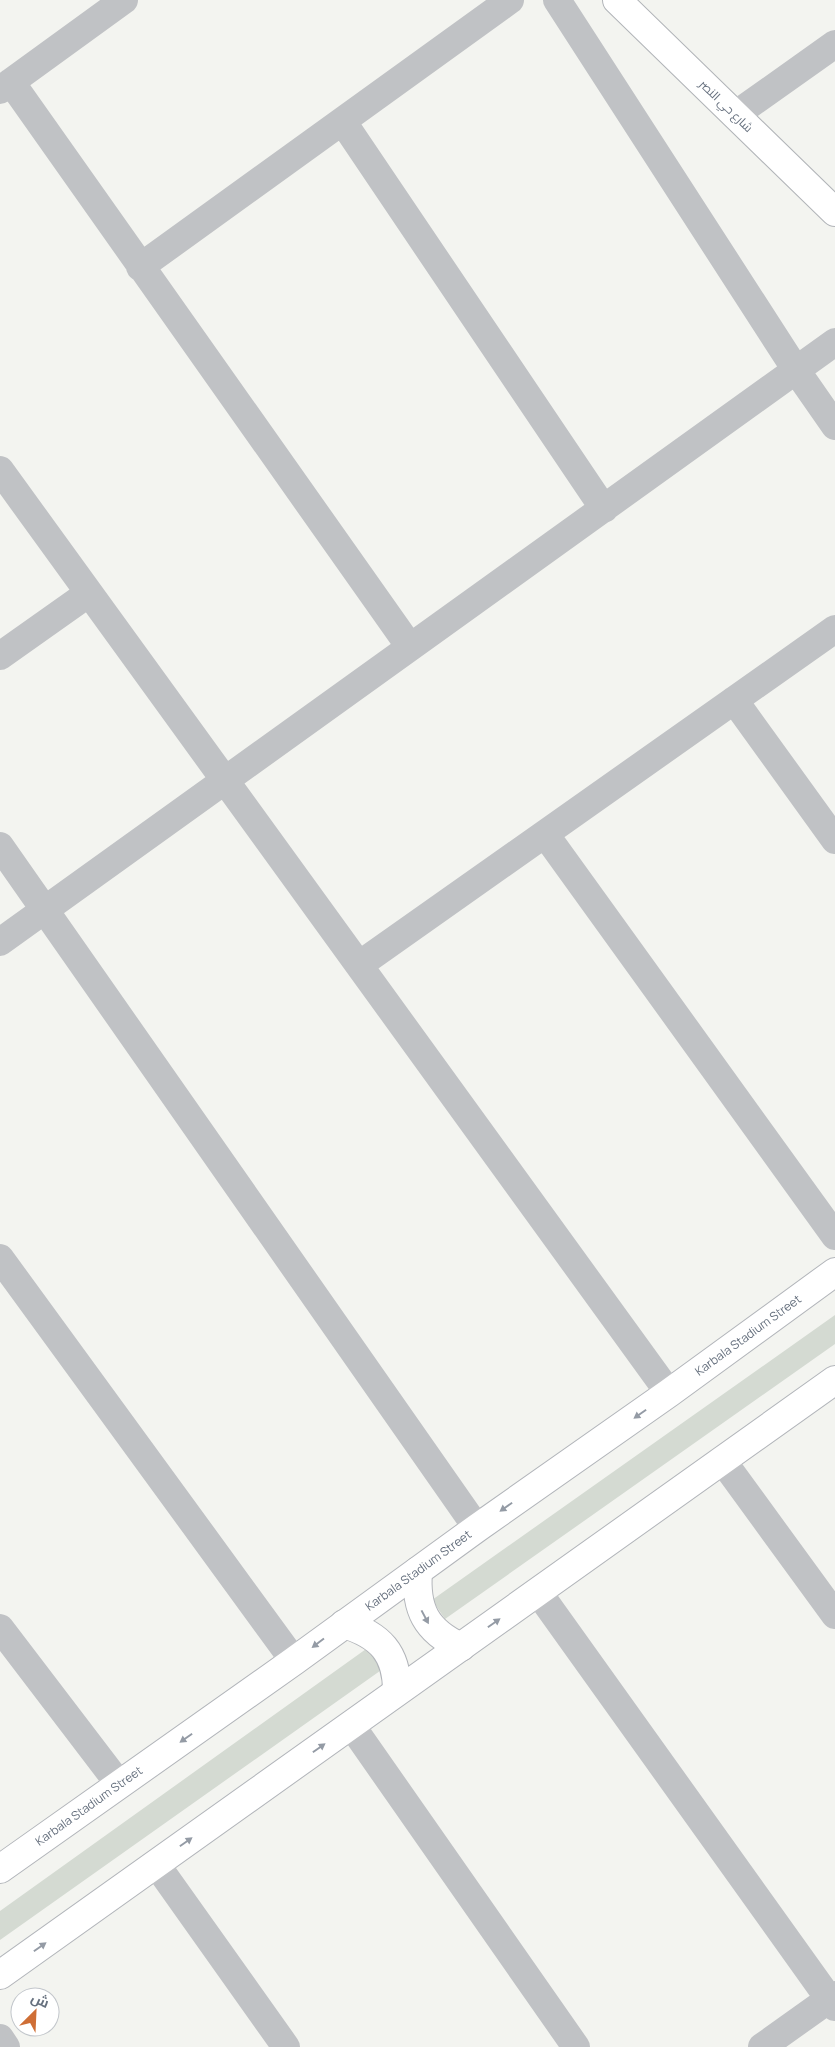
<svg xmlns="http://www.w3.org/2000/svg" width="835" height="2047" viewBox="0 0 835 2047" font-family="Manrope,Cairo,sans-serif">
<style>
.green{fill:#d4dad2}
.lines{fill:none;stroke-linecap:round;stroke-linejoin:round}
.secondary-casing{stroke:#b2b5ba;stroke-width:30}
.primary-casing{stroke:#b1b4b8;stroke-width:30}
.minor{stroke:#c0c2c5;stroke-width:28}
.secondary{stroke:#fff;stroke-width:28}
.primary{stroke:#fff;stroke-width:28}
.oneway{fill:#949ba5}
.labels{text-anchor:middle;stroke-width:5;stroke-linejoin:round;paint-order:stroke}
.street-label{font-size:12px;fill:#66707e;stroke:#fff}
</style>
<rect width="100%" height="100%" fill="#f3f4f0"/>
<path class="green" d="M835 1315V1344L445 1619 432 1600Z
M380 1639 394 1661 0 1940V1911Z"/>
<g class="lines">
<defs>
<g id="secondary">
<path d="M418 1571C415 1609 426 1631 461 1647"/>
<path d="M344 1624C380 1635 397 1653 397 1691"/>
<path id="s1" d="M0 1869 294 1661 477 1528 669 1393 835 1272"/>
<path d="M0 1975 835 1380"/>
</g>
<path id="primary" d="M617 0 835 212"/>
</defs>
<use href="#secondary" class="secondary-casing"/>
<use href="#primary" class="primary-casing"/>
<path class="minor" d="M557 0 796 370 835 426
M11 82 410 647
M0 90 124 0
M735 115 835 44
M343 122 604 509
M140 267 510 0
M0 470 669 1393
M0 656 89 593
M734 700 835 840
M545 834 835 1236
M0 846 477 1528
M0 942 835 342
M359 965 835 629
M0 1258 294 1661
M722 1460 835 1615
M538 1592 835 2007
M0 1628 119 1784
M351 1725 576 2047
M156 1864 286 2047
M0 2038 6 2047
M762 2047 835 1995"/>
<use href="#secondary" class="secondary"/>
<use href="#primary" class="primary"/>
</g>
<defs><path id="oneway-solid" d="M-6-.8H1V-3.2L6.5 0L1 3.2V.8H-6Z" transform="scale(1.25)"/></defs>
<g class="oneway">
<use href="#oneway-solid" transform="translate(640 1414) rotate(145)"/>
<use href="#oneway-solid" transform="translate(506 1507) rotate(145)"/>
<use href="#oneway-solid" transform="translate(425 1617) rotate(62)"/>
<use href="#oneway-solid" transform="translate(494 1623) rotate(-35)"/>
<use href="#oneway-solid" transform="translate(318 1643) rotate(143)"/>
<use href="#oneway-solid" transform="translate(186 1738) rotate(145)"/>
<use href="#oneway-solid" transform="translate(319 1748) rotate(-35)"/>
<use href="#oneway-solid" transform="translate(186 1842) rotate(-35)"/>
<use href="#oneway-solid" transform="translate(40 1947) rotate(-35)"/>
</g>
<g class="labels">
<g class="street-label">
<text transform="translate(726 106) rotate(44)" y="4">شارع حي النصر</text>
<text dy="4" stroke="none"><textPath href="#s1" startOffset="919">Karbala Stadium Street</textPath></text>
<text dy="4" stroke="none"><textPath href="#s1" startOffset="514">Karbala Stadium Street</textPath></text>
<text dy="4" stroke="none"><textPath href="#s1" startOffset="109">Karbala Stadium Street</textPath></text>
</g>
</g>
<g transform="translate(35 2012) rotate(24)"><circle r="24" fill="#ffffff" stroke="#c2c6cb"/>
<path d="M0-4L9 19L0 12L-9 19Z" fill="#cf6e35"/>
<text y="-8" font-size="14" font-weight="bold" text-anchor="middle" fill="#66707e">ش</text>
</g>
</svg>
